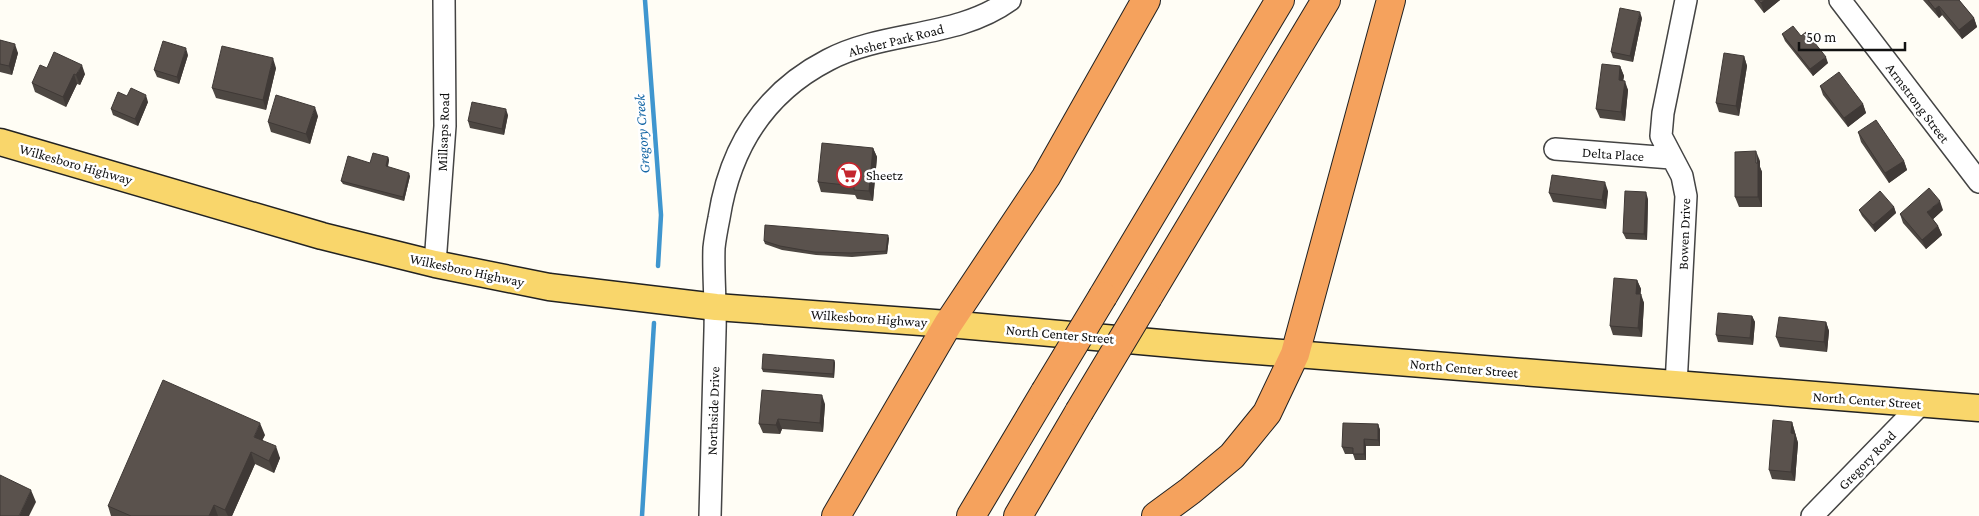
<svg xmlns="http://www.w3.org/2000/svg" width="1979" height="516" viewBox="0 0 1979 516" font-family="'Crimson Pro',serif">
<style>
.lines{fill:none;stroke-linecap:round;stroke-linejoin:round}
.stream{stroke:#3f96cf;stroke-width:4.5}
.minor-casing{stroke:#444;stroke-width:24}
.major-casing{stroke:#222;stroke-width:29}
.highway-casing{stroke:#222;stroke-width:30}
.minor{stroke:#fff;stroke-width:21}
.major{stroke:#f9d66b;stroke-width:26}
.highway{stroke:#f5a25d;stroke-width:28}
.highway-bridge-casing{stroke:#222;stroke-width:30;stroke-linecap:butt}
.highway-bridge{stroke:#f5a25d;stroke-width:28}
.wall{fill:#4d4742}
.shaded-wall{fill:#3f3936}
.building{fill:#5a524d;stroke:#3f3936}
.labels{text-anchor:middle;stroke-width:5;stroke-linejoin:round;paint-order:stroke}
.street-label{font-size:14px;fill:#111;stroke:#fff}
.poi-label{font-size:14px;fill:#111;stroke:#fff;text-anchor:start}
.water-label{font-size:15px;font-style:italic;fill:#1768a6;stroke:#fff}
</style>
<rect width="100%" height="100%" fill="#fffdf5"/>
<g class="lines">
<path class="stream" d="M645 0 661 215 658 266
M642 516 654 323"/>
<defs>
<path id="minor" d="M1840 0 1979 182
M1555 149 1671 158
M435 264 445 126 444 0
M1676 385 1686 196 1682 176 1661 136 1663 113 1686 0
M710 516C712 454 713 393 715 331 716 303 713 275 714 248 715 238 717 228 719 218 730 148 764 93 828 60 885 30 956 39 1010 0
M1812 516 1921 404"/>
<path id="major" d="M0 142 322 236 435 264 549 287 716 307 948 324 1206 347 1979 408"/>
<path id="highway" d="M1103 296 1280 0
M1148 297 1326 0
M836 516 948 324 1046 177 1146 0
M971 516 1045 392
M1018 516 1079 412
M1156 516 1190 491 1232 456 1267 413 1295 354 1391 0"/>
</defs>
<use href="#minor" class="minor-casing"/>
<use href="#major" class="major-casing"/>
<use href="#highway" class="highway-casing"/>
<use href="#minor" class="minor"/>
<use href="#major" class="major"/>
<use href="#highway" class="highway"/>
<defs>
<path id="highway-bridge" d="M1045 392 1103 296
M1079 412 1148 297"/>
</defs>
<use href="#highway-bridge" class="highway-bridge-casing"/>
<use href="#highway-bridge" class="highway-bridge"/>
</g>
<path class="wall" d="M1754 0H1780L1764 13Z
M1923 0H1959L1974 18 1977 27 1962 39 1942 15 1939 18Z
M1642 18 1633 62 1613 58 1611 52Z
M1782 34 1801 36 1828 63 1813 76 1785 41Z
M0 40 18 53 12 75 0 72Z
M188 55 179 84 157 77 154 70Z
M1744 56 1747 66 1739 116 1719 112 1716 103Z
M1620 66 1624 76 1623 80 1628 90 1625 121 1600 118 1596 109Z
M47 68 85 74 80 85 77 84 66 107 35 92 32 83Z
M276 68 266 110 216 98 212 88Z
M1820 86 1863 104 1866 113 1848 127 1823 95Z
M127 96 148 102 138 126 113 115 111 109Z
M508 115 504 135 470 128 468 121Z
M318 116 310 144 271 132 268 122Z
M1858 132 1904 161 1907 170 1889 183 1861 142Z
M873 148 877 157 873 201 857 199 855 195 821 192 818 182Z
M388 157 389 160 388 167 410 176 404 201 343 184 341 181 370 163Z
M1760 161V167L1762 172V207H1739L1735 197Z
M1608 191 1606 209 1553 202 1549 193Z
M1648 199 1647 240 1626 239 1623 233Z
M1894 207 1896 213 1875 232 1862 216 1859 210Z
M1943 210 1933 219 1938 226 1942 235 1926 249 1903 223 1900 214Z
M889 238 887 254 852 257 816 255 782 250 765 244 764 241Z
M1637 280 1641 289 1640 294 1644 303 1642 337 1613 335 1610 326Z
M1752 316 1755 322 1753 345 1718 342 1716 335Z
M1826 322 1829 331 1827 352 1780 347 1776 337Z
M834 360 835 363 834 378 763 372 762 369Z
M825 404 823 432 782 429 780 434 763 433 759 424Z
M1792 422 1798 443 1795 481 1772 479 1769 470Z
M1378 424 1380 430V446H1366V460H1355L1353 454H1345L1342 447Z
M265 435 262 440 280 458 274 473 255 464 232 516H111L108 506Z"/>
<path class="shaded-wall" d="M1765 0H1780L1764 13 1761 3Z
M1939 6 1942 15 1939 18 1935 9Z
M1640 12 1642 18 1633 62 1630 56Z
M1974 18 1977 27 1962 39 1959 30Z
M15 44 18 53 12 75 9 66Z
M186 48 188 55 179 84 177 77Z
M1744 56 1747 66 1739 116 1736 106Z
M1826 57 1828 63 1813 76 1810 69Z
M273 58 276 68 266 110 263 100Z
M82 65 85 74 80 85 76 75Z
M1620 66 1624 76 1622 89 1619 80Z
M74 74 77 84 66 107 63 97Z
M1625 81 1628 90 1625 121 1621 112Z
M146 95 148 102 138 126 135 119Z
M1863 104 1866 113 1848 127 1844 118Z
M315 107 318 116 310 144 306 134Z
M506 109 508 115 504 135 502 129Z
M873 148 877 157 873 201 869 191Z
M1756 151 1760 161V167L1762 172V207L1758 197Z
M388 157 389 160 387 169 386 166Z
M1904 161 1907 170 1889 183 1885 173Z
M409 173 410 176 404 201 403 197Z
M1605 182 1608 191 1606 209 1602 200Z
M1646 192 1648 199 1647 240 1644 234Z
M1940 201 1943 210 1930 222 1927 212Z
M1894 207 1896 213 1875 232 1873 225Z
M1938 226 1942 235 1926 249 1922 240Z
M888 235 889 238 887 254 886 251Z
M1637 280 1641 289 1640 303 1636 294Z
M1641 294 1644 303 1642 337 1638 328Z
M1752 316 1755 322 1753 345 1750 338Z
M1826 322 1829 331 1827 352 1824 342Z
M834 360 835 363 834 378 833 374Z
M822 395 825 404 823 432 820 423Z
M778 419 782 429 780 434 776 425Z
M1792 422 1798 443 1795 481 1791 472V433Z
M260 423 265 435 258 449 254 437Z
M1378 424 1380 430V446L1378 440Z
M1364 439 1366 446V460L1364 454Z
M276 446 280 458 274 473 269 461Z
M251 452 255 464 232 516H228L225 510Z
M31 490 36 502 29 516H19Z
M214 505 218 516H209Z"/>
<path class="building" d="M1758 0H1765L1761 3Z
M1928 0H1959L1974 18 1959 30 1939 6 1935 9Z
M1620 8 1640 12 1630 56 1611 52Z
M1793 26 1801 36 1806 32 1826 57 1810 69 1782 34Z
M0 40 15 44 9 66 0 64Z
M163 41 186 48 177 77 154 70Z
M222 46 273 58 263 100 212 88Z
M54 52 82 65 76 75 74 74 63 97 32 83 40 65 47 68Z
M1724 53 1744 56 1736 106 1716 103Z
M1602 64 1620 66 1619 80 1625 81 1621 112 1596 109Z
M1839 72 1863 104 1844 118 1820 86Z
M131 88 146 95 135 119 111 109 118 92 127 96Z
M276 95 315 107 306 134 268 122Z
M472 102 506 109 502 129 468 121Z
M1876 120 1904 161 1885 173 1858 132Z
M822 143 873 148 869 191 854 190V186L818 182Z
M1756 151V163H1758V197H1735V152Z
M373 153 388 157 386 166 409 173 403 197 341 181 348 156 370 163Z
M1552 175 1605 182 1602 200 1549 193Z
M1929 188 1940 201 1927 212 1938 226 1922 240 1900 214Z
M1625 191 1646 192 1644 234 1623 233Z
M1880 191 1894 207 1873 225 1859 210Z
M765 225 888 235 886 251 851 253 814 252 780 246 764 241Z
M1614 278 1637 280 1636 294H1641L1638 328 1610 326Z
M1718 313 1752 316 1750 338 1716 335Z
M1779 317 1826 322 1824 342 1776 337Z
M763 354 834 360 833 374 762 369Z
M163 380 260 423 254 437 276 446 269 461 251 452 225 510 214 505 209 516H131L108 506Z
M762 390 822 395 820 423 778 419 776 425 759 424Z
M1773 420 1792 422 1791 433 1795 434 1791 472 1769 470Z
M1343 423 1378 424V440L1364 439V454H1353V448L1342 447Z
M0 475 31 490 19 516H0Z"/>
<defs>
<symbol id="supermarket-ring" viewBox="-11 -11 22 22"><circle r="9.5" fill="#fff" stroke="#c4262e" stroke-width="1.5"/><path d="M-6-5.5h2.5l.6 2H6L4.5 2H-2.5L-4.4-4H-6ZM-1.5 3.2a1.3 1.3 0 1 0 .1 0ZM3 3.2a1.3 1.3 0 1 0 .1 0Z" fill="#c4262e"/></symbol>
</defs>
<g fill-rule="evenodd">
<use href="#supermarket-ring" x="835" y="161" width="28" height="28"/>
</g>
<g class="labels">
<g class="street-label">
<text transform="translate(896 40) rotate(-14)" y="5">Absher Park Road</text>
<text transform="translate(1918 103) rotate(53)" y="5">Armstrong Street</text>
<text transform="translate(443 132) rotate(-88)" y="5">Millsaps Road</text>
<text transform="translate(1613 154) rotate(4)" y="5">Delta Place</text>
<text transform="translate(76 164) rotate(16)" y="5">Wilkesboro Highway</text>
<text transform="translate(1684 234) rotate(-88)" y="5">Bowen Drive</text>
<text transform="translate(467 270) rotate(12)" y="5">Wilkesboro Highway</text>
<text transform="translate(869 318) rotate(4)" y="5">Wilkesboro Highway</text>
<text transform="translate(1060 334) rotate(5)" y="5">North Center Street</text>
<text transform="translate(1464 368) rotate(5)" y="5">North Center Street</text>
<text transform="translate(1867 400) rotate(4)" y="5">North Center Street</text>
<text transform="translate(713 411) rotate(-88)" y="5">Northside Drive</text>
<text transform="translate(1867 460) rotate(-46)" y="5">Gregory Road</text>
</g>
<g class="poi-label">
<text x="866" y="180">Sheetz</text>
</g>
<g class="water-label">
<text transform="translate(642 134) rotate(-94)" y="5">Gregory Creek</text>
</g>
</g>
<path d="M1799 42v8h106v-8" fill="none" stroke="#111111" stroke-width="2.5"/>
<text x="1806" y="42" font-size="15" fill="#111111" stroke="#ffffff" stroke-width="4" paint-order="stroke">50 m</text>
</svg>
